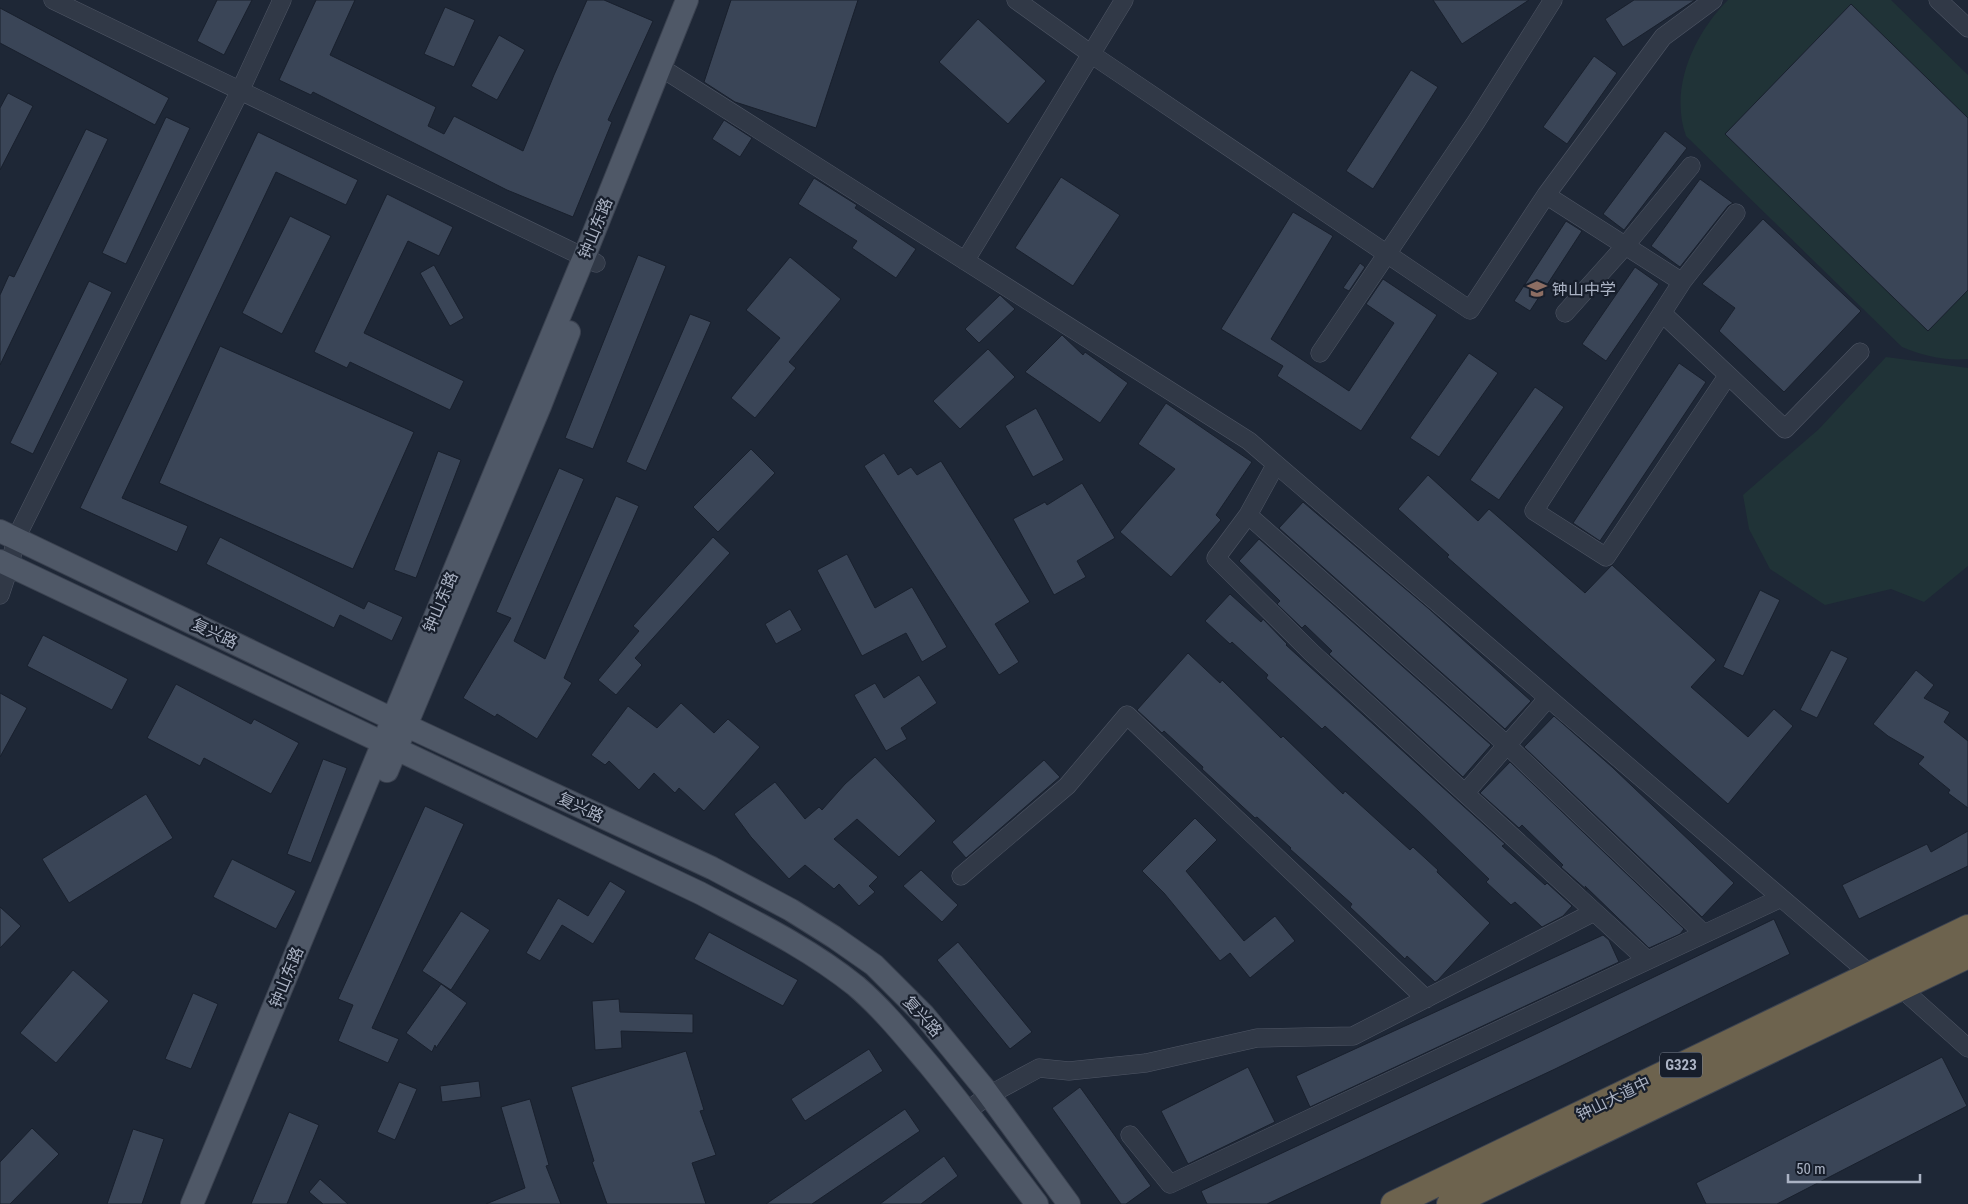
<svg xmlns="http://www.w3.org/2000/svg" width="1968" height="1204" viewBox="0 0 1968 1204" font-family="'Roboto Condensed','Noto Sans SC',sans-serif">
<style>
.green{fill:#203337}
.building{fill:#3a4557;stroke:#19202d}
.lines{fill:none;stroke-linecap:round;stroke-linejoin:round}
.minor-casing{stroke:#4f5665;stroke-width:19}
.major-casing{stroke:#3b4250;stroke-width:24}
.highway-casing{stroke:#3c4351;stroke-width:28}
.minor{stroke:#313947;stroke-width:18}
.major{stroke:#4f5867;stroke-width:22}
.highway{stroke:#6d634e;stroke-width:26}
.labels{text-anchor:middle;stroke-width:4.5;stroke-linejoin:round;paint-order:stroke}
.shield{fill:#171e2b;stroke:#7f8696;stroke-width:1}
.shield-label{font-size:15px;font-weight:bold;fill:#abb3c4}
.street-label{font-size:16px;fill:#abb3c4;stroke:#171e2b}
.poi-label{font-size:16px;fill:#abb3c4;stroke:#171e2b;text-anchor:start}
</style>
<rect width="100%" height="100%" fill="#1e2736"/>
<path class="green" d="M1728 0H1891L1968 75V359C1944 361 1924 356 1902 347L1686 136C1669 88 1694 34 1728 0Z
M1886 357 1968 368V566L1924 602 1891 589 1825 605 1770 569 1749 529 1743 495 1819 429Z"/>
<path class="building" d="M217 0H252L224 55 197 41Z
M316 0H355L330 55 436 107 428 126 444 134 454 116 523 151 554 75 587 0H604L653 21 608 120 612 122 573 217 507 190 313 92 311 95 279 80Z
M731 0H858L816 128 735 102 704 82Z
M1433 0H1529L1462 44Z
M1634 0H1695L1623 47 1605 19Z
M1851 4 1968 118V290L1928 331 1725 134Z
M445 7 475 20 454 67 424 54Z
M0 8 169 98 155 125 0 43Z
M978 19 1046 81 1008 124 939 62Z
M499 35 525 50 497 100 471 86Z
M1594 56 1617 73 1567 144 1543 127Z
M1411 70 1438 87 1373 189 1346 171Z
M8 93 33 106 0 170V108Z
M166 117 190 128 126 264 102 253Z
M724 120 752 138 740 157 712 139Z
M86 129 108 139 0 365V295L9 275 14 277Z
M1665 131 1687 148 1624 230 1603 214Z
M258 132 358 180 346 205 276 172 122 498 188 526 177 552 80 508Z
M1061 177 1120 215 1073 286 1015 248Z
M814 178 857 205 855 208 916 249 896 278 852 248 857 241 798 204Z
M1700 179 1733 203 1728 206 1680 267 1651 246Z
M387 194 453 227 439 256 408 241 364 333 464 381 450 410 350 362 347 368 314 352Z
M1293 212 1333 236 1271 339 1349 391 1394 323 1366 304 1383 279 1437 315 1361 431 1277 376 1283 366 1221 329Z
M290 216 331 236 282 334 242 313Z
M1763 219 1861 311 1784 392 1719 331 1735 308 1702 284Z
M1566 221 1582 231 1530 311 1514 301Z
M638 255 666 266 593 449 565 438Z
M790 257 841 299 789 362 796 368 755 418 731 398 780 338 746 310Z
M1360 263 1365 267 1349 291 1343 288Z
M434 265 464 318 450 326 420 273Z
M1635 267 1659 284 1606 361 1582 344Z
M89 281 112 292 33 454 10 443Z
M1000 295 1015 309 979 343 965 329Z
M690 314 711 322 646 471 626 462Z
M1062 335 1083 355 1085 352 1128 383 1100 423 1025 372Z
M220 346 414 432 353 569 159 483Z
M988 349 1015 377 960 429 933 401Z
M1469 353 1498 373 1439 457 1410 438Z
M1679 363 1706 382 1600 541 1573 523Z
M1535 387 1564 407 1499 500 1470 480Z
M1166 403 1252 462 1216 515 1221 520 1171 577 1120 532 1175 469 1138 444Z
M1036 408 1064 460 1033 477 1005 426Z
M751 449 775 473 718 532 693 507Z
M438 451 461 460 416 578 394 570Z
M884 453 898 475 911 467 917 475 941 461 1030 602 995 624 1019 662 999 675 864 466Z
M559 468 584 479 514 641 545 659 616 496 639 506 564 678 572 683 537 739 497 714 495 717 463 698 511 618 496 612Z
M1428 475 1478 521 1489 509 1585 593 1612 565 1716 660 1691 687 1748 737 1774 709 1793 726 1728 804 1447 557 1449 555 1398 509Z
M1082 483 1115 538 1077 561 1086 577 1054 595 1013 519 1045 502 1047 505Z
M1303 502 1429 609 1531 701 1505 729 1279 528Z
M220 537 364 609 368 601 403 617 392 641 340 615 334 628 206 564Z
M713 537 730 553 635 658 642 665 616 695 598 680 639 631 633 626Z
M1259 539 1491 745 1463 777 1329 654 1332 651 1305 625 1302 628 1277 604 1280 601 1239 561Z
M847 554 875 608 912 587 947 647 922 662 906 633 862 656 817 570Z
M1760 590 1780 600 1743 676 1723 667Z
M1230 594 1261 622 1263 619 1287 644 1286 645 1505 844 1502 846 1545 885 1547 883 1572 906 1563 916 1542 927 1515 902 1511 905 1486 882 1489 879 1419 812 1325 726 1322 729 1266 678 1268 675 1232 642 1230 644 1205 621Z
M790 609 802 630 776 644 765 624Z
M43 635 128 679 112 710 27 666Z
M1831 650 1848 658 1817 718 1800 710Z
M1188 653 1220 683 1222 680 1281 738 1283 736 1343 794 1345 791 1410 850 1413 847 1438 870 1437 872 1490 923 1438 980 1435 982 1407 956 1405 959 1350 907 1352 904 1290 849 1291 848 1257 817 1255 818 1230 795 1202 769 1203 767 1164 731 1162 733 1137 710Z
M1916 670 1934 685 1924 698 1950 712 1944 722 1968 741V808L1948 793 1950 790 1918 764 1924 757 1888 736 1873 724Z
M919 675 937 703 901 728 907 739 886 751 854 695 875 683 884 698Z
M176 684 251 724 254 719 299 743 271 794 204 758 200 766 147 738Z
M0 693 27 708 0 757Z
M681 703 714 733 728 719 760 747 704 811 679 788 675 793 654 773 639 790 609 761 605 765 591 755 628 706 657 728Z
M1554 716 1612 767 1734 883 1702 917 1524 747Z
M875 757 936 821 899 857 857 819 834 839 878 877 869 886 875 892 859 906 839 884 834 889 805 865 789 879 751 837 734 814 775 782 805 819 819 807 822 810 845 784Z
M323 759 347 768 311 863 287 854Z
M1044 760 1060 777 966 858 952 842Z
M1510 762 1684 929 1680 934 1649 948 1585 886 1587 890 1561 867 1563 865 1522 825 1519 828 1480 793Z
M146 794 173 838 69 903 42 859Z
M425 806 464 824 372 1028 399 1039 388 1063 338 1041 353 1005 338 999Z
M1195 818 1217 840 1186 871 1244 941 1275 916 1295 941 1250 978 1230 953 1220 961 1164 893 1142 871Z
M1968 831V866L1859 919 1842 885 1927 844 1931 852Z
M232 859 296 891 276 929 213 897Z
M921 870 958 905 942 922 903 886Z
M610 881 626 891 593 944 562 925 540 961 526 953 558 898 588 916Z
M0 907 21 926 0 948Z
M461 911 490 930 451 990 422 971Z
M1774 919 1790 954 1555 1069 1267 1204H1207L1201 1191 1538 1033Z
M709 932 798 980 783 1006 694 959Z
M1603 935 1609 940 1619 962 1310 1107 1296 1076Z
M958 942 1032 1032 1010 1049 937 960Z
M73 970 109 1001 56 1063 20 1033Z
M441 984 467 1003 436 1048 435 1045 432 1052 406 1033Z
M193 993 218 1004 191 1069 165 1059Z
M619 999 620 1012 693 1014V1033L621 1031 622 1048 595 1050 592 1001Z
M869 1049 883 1071 805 1121 791 1099Z
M686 1051 704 1110 700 1111 716 1155 692 1163 706 1204H607L592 1162 594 1161 571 1087Z
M1942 1057 1967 1106 1777 1204H1706L1696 1183Z
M1248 1067 1275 1122 1188 1164 1161 1111Z
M479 1081 481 1097 442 1102 440 1086Z
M399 1082 417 1089 395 1140 377 1132Z
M1080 1087 1151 1186 1126 1204H1121L1052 1108Z
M530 1099 549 1165 546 1166 561 1204H486L525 1188 501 1107Z
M905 1109 920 1131 812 1204H766Z
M289 1112 319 1125 287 1204H251Z
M32 1128 59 1154 10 1204H0V1162Z
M133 1129 164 1139 142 1204H107Z
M944 1156 958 1176 921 1204H880Z
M320 1179 348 1204H323L309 1192Z"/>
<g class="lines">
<defs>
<path id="minor" d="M53 0 596 263
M1016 0 1091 54 1470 310 1546 195 1682 282 1534 511 1606 557 1728 375 1785 429 1860 352
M1938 0 1968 28
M660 67 1249 441 1870 974 1900 987 1968 1048
M1546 195 1663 37 1713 0
M965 261 1124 0
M1682 282 1736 213
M1565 313 1625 246 1691 166
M1662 313 1728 375
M1320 353 1476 122 1553 0
M1276 464 1248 515 1216 558 1312 653 1647 960
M1248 515 1507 745 1704 934
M0 595 10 565 16 538 240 91 282 0
M1465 793 1548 698
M961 876 1067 786 1127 715 1426 999
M967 1111 989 1095 1039 1068 1069 1071 1146 1063 1257 1038 1353 1036 1594 912
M1130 1135 1170 1184 1781 898"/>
<path id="major" d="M0 531 407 726 712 868 791 910 834 937 874 965 924 1015 984 1088 1069 1204
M0 561 700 893C753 921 809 948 856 986 883 1009 907 1039 930 1066 967 1111 1002 1158 1037 1204
M387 771 540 406 569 332
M192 1204 584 257 687 0"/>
<path id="highway" d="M1394 1204 1968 928
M1450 1204 1968 955"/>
</defs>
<use href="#minor" class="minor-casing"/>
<use href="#major" class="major-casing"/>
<use href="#highway" class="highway-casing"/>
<use href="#minor" class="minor"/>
<use href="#major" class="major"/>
<use href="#highway" class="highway"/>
</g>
<defs>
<symbol id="school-bare" viewBox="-9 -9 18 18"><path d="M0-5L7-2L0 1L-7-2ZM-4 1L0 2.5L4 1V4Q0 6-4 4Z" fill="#8d6e63" stroke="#171e2b" stroke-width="2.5" paint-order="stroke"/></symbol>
</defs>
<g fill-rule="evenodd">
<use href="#school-bare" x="1523" y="275" width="28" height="28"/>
</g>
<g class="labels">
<rect class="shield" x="1660" y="1052.5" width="42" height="25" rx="4"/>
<g class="shield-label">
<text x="1681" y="1070">G323</text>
</g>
<g class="street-label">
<text transform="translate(595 228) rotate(-68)" y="6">钟山东路</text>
<text transform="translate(440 602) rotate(-67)" y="6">钟山东路</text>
<text transform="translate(215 633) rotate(25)" y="6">复兴路</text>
<text transform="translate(581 807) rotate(25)" y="6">复兴路</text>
<text transform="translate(286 977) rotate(-68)" y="6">钟山东路</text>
<text transform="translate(923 1016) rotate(48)" y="6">复兴路</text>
<text transform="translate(1613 1098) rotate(-26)" y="6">钟山大道中</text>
</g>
<g class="poi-label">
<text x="1552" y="295">钟山中学</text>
</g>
</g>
<path d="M1788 1174v8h132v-8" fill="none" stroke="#abb3c4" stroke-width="2.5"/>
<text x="1796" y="1174" font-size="15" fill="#abb3c4" stroke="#171e2b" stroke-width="4" paint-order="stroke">50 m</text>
</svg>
